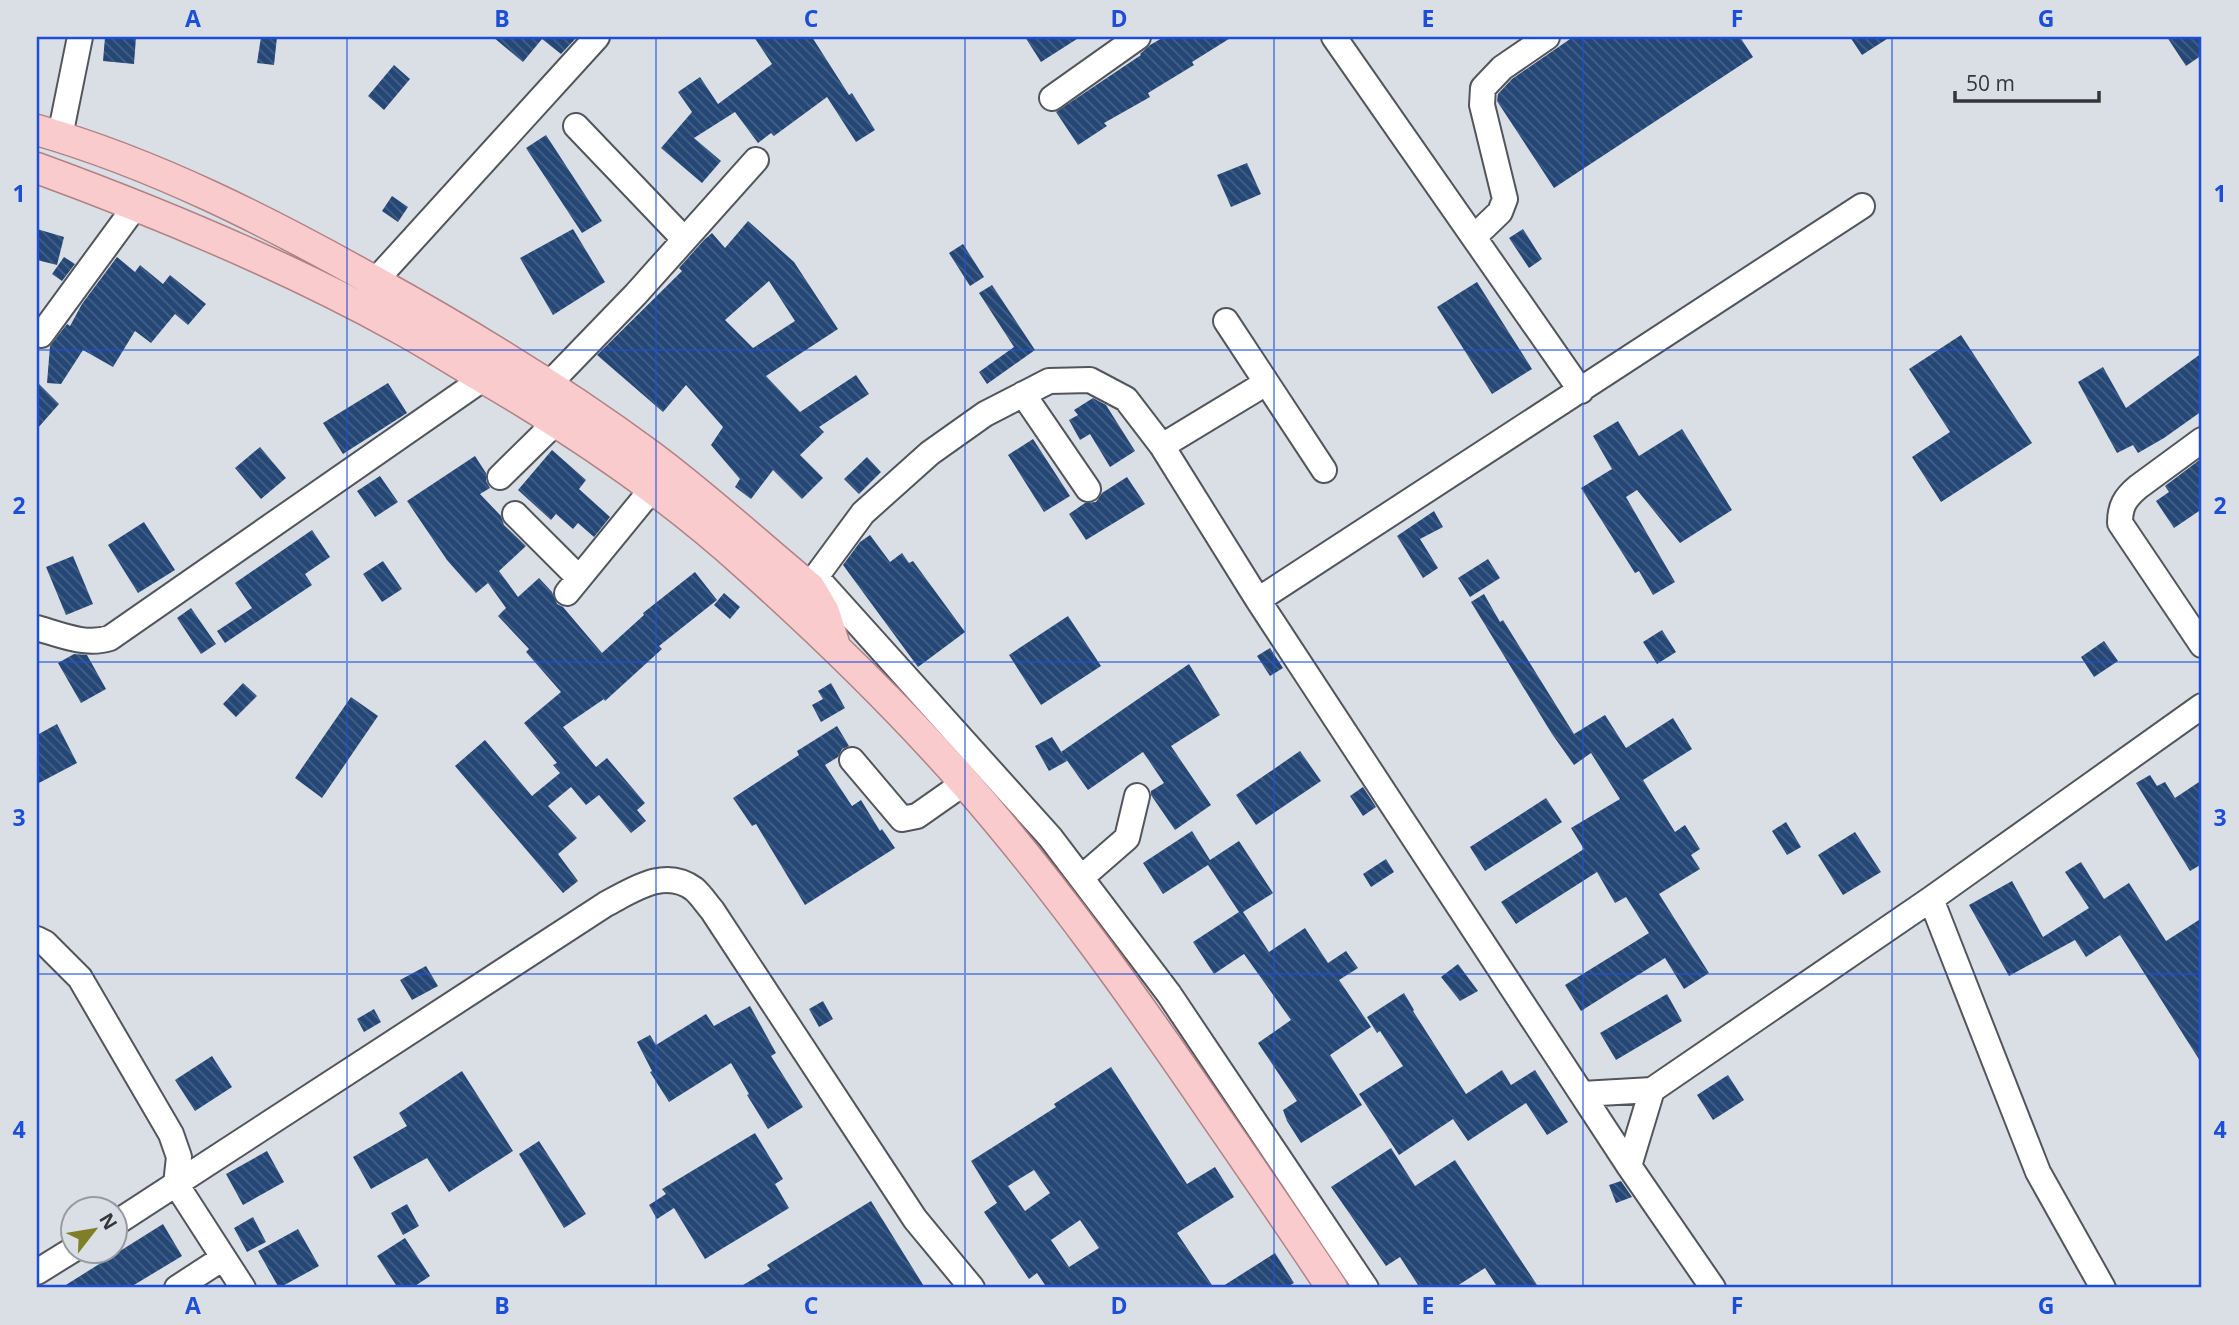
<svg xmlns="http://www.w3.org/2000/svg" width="2239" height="1325" viewBox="0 0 2239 1325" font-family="'Open Sans',sans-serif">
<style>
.building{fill:url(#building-back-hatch);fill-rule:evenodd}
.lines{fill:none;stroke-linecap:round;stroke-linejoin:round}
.minor-casing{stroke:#52565c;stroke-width:28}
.major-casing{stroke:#b28183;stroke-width:33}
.minor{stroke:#fff;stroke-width:24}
.major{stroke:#facbcd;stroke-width:30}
.grid{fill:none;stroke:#1d4ed8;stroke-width:2;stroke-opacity:0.55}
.neatline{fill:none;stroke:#1d4ed8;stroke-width:2.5}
.grid-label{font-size:23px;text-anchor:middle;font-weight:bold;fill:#1d4ed8}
</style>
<defs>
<pattern id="building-back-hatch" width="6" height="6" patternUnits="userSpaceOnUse" patternTransform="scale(1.75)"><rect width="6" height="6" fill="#254776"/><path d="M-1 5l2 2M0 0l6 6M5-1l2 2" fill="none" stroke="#446086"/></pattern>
</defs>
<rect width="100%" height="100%" fill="#dadfe6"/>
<path class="building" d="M105 37H136L134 64 103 61Z
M261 37H277L274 65 257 63Z
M493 37H577L561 54 542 39 523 62Z
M754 37H812L849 95 852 93 875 130 856 142 827 97 774 136 771 133 758 143 735 112 694 138 721 161 702 183 661 148 692 112 678 92 700 77 718 104 772 64Z
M1025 37H1080L1041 62Z
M1164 37H1232L1192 62 1194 65 1148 93 1150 97 1104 123 1107 126 1078 145 1056 112 1141 55 1140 54 1150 45Z
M1573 37H1740L1753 57 1554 188 1497 101 1498 94 1512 79Z
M1850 37H1890L1862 55Z
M2167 37H2202V55L2186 66Z
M394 65 410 79 384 110 368 96Z
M546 135 602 221 582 233 526 148Z
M1247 163 1261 194 1231 207 1217 175Z
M392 196 408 207 398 222 382 211Z
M748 221 794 262 838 329 766 376 800 412 856 375 869 394 819 427 824 432 800 455 823 478 802 499 773 470 751 499 735 487 740 479 711 445 723 427 686 385 663 412 597 355 682 271 679 268 704 240 712 233 725 248ZM769 281 795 321 753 348 725 320Z
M37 229 64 237 57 265 37 260Z
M573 229 605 282 553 315 520 258Z
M1523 229 1542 259 1529 268 1509 238Z
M963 244 984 277 970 286 949 253Z
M64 257 75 264 62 281 52 274Z
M117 257 135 272 140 265 163 284 170 275 206 304 188 325 175 314 151 343 135 331 113 367 83 350 61 384 47 383 50 346 67 324 70 326 82 304Z
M1477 282 1532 369 1492 394 1437 307Z
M992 285 1035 350 987 384 979 372 1014 347 979 293Z
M1961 335 2032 443 1941 502 1912 457 1950 432 1909 369Z
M2202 353V411L2164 438 2138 453 2133 445 2117 453 2078 382 2103 367 2126 408Z
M37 382 59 404 37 429Z
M388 383 407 413 343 454 323 423Z
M1093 398 1106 405 1135 451 1110 467 1090 434 1080 440 1069 420 1078 415 1074 410Z
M1618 421 1639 456 1682 429 1732 510 1680 543 1637 490 1626 497 1675 582 1653 595 1639 571 1635 573 1581 488 1612 469 1593 436Z
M1033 439 1070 496 1044 512 1008 455Z
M260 447 286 478 261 499 235 468Z
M552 450 586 480 579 489 610 517 594 537 578 523 573 529 556 514 551 520 518 490Z
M475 456 486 473V481L490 488 480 494 501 516 504 525 526 546 499 571 518 597 539 578 552 592 557 604 563 607 602 653 644 615 643 613 695 572 717 600 659 646 662 649 605 701 604 699 563 727 596 767 607 758 645 803 637 810 646 821 631 833 599 795 586 805 571 787 548 806 577 838 558 854 578 881 563 893 455 766 485 740 532 796 560 773 553 765 557 763 524 723 561 692 526 652 529 649 498 616 506 608 488 583 476 593 447 560 407 501Z
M867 457 881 472 859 494 844 479Z
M2202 458V509L2174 528 2156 501 2169 492 2165 486Z
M380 476 398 502 375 517 357 491Z
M1127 477 1145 504 1086 540 1069 514 1085 503 1096 502 1102 493Z
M1434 511 1443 527 1420 539 1438 568 1423 578 1397 536Z
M144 522 175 570 138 593 108 545Z
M312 530 330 557 305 574 312 585 225 643 217 631 252 608 235 583Z
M870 535 890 562 902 553 909 563 913 561 965 632 918 667 843 565 860 542Z
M73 556 93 604 66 615 46 567Z
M1488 559 1500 578 1470 597 1458 578Z
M383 561 402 589 382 602 363 574Z
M724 593 740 607 730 619 714 605Z
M1484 594 1500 622 1503 620 1574 734 1605 715 1626 748 1673 718 1692 749 1643 780 1675 832 1685 825 1700 849 1691 855 1700 869 1659 894 1709 973 1684 989 1665 958 1581 1011 1565 985 1649 933 1626 897 1615 903 1597 872 1516 924 1501 902 1584 849 1571 828 1620 799 1591 753 1574 765 1552 734 1471 602Z
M191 608 216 644 201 654 177 618Z
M1068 616 1101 666 1041 705 1009 655Z
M1662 630 1676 652 1657 664 1643 642Z
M2104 641 2118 661 2094 677 2081 657Z
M1270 648 1283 668 1270 676 1257 656Z
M74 654 87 655 106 689 81 703 58 663Z
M1189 664 1220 715 1171 746 1211 805 1175 830 1151 795V791L1164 783 1143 752 1088 790 1061 752Z
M243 683 257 696 236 717 223 704Z
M831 683 845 708 821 722 812 705 823 699 818 691Z
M351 697 378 716 322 798 295 778Z
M57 724 77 763 37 784V735Z
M837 726 849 746 842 749 838 757 825 765 852 806 861 800 880 831 882 829 895 848 805 905 756 824 752 826 733 798 799 755 797 751Z
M1052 737 1067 761 1049 771 1035 746Z
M1300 751 1321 781 1256 825 1236 795Z
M2150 775 2157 786 2165 782 2175 798 2202 780V864L2190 871 2136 783Z
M1363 787 1376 807 1363 816 1350 796Z
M1546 798 1562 822 1485 871 1470 847Z
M1786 822 1801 847 1787 855 1772 831Z
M1192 831 1210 860 1239 841 1273 893 1243 912 1269 952 1305 928 1328 963 1346 951 1358 968 1339 980 1371 1027 1330 1055 1362 1105 1301 1143 1287 1121 1283 1110 1297 1101 1258 1043 1291 1020 1244 954 1214 974 1193 942 1239 912 1208 865 1163 894 1143 863Z
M1855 832 1881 872 1843 895 1818 855Z
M1386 859 1394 872 1371 887 1363 874Z
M2081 862 2104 899 2129 883 2166 941 2202 918V1064L2120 935 2086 957 2075 940 2009 976 1969 905 2012 881 2043 937 2089 908 2065 872Z
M1458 964 1478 991 1460 1001 1441 977Z
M426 966 438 986 412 1000 400 980Z
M1404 993 1414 1010 1413 1011 1466 1094 1502 1070 1511 1085 1535 1070 1568 1122 1547 1135 1526 1103 1468 1141 1453 1119 1399 1155 1359 1094 1403 1066 1380 1031 1377 1033 1367 1017Z
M1667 994 1682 1021 1616 1060 1600 1033Z
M823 1001 833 1019 819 1027 809 1009Z
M750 1006 776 1053 771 1056 803 1107 768 1129 747 1095 749 1094 731 1063 669 1102 650 1072 652 1071 637 1042 650 1035 656 1045 706 1014 714 1026Z
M374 1009 381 1022 364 1032 357 1019Z
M212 1056 232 1087 195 1111 175 1080Z
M1111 1067 1187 1184 1215 1167 1234 1197 1177 1233 1214 1288H1047L1037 1273 1029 1279 984 1212 997 1203 971 1161 1056 1107 1054 1104ZM1034 1170 1050 1193 1025 1211 1008 1186ZM1080 1220 1099 1248 1069 1267 1051 1240Z
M462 1071 513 1151 449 1192 427 1158 371 1189 353 1157 407 1126 399 1113Z
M1728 1075 1744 1100 1713 1120 1697 1095Z
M755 1133 783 1179 775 1184 789 1208 705 1259 674 1208 657 1219 649 1205 666 1194 662 1189Z
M539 1141 586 1214 564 1228 519 1154Z
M1391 1148 1415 1186 1455 1160 1539 1288H1498L1485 1268 1454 1288H1420L1400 1257 1386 1266 1331 1187Z
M267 1151 284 1182 243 1205 226 1174Z
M1621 1181 1632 1197 1616 1203 1609 1185Z
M871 1201 925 1288H738L770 1269 767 1265Z
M407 1204 419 1226 403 1235 391 1213Z
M253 1217 266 1242 247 1252 234 1228Z
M163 1224 182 1256 129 1288H61Z
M298 1229 319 1266 279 1288 258 1251Z
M405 1238 430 1276 412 1288H398L377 1256Z
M1275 1253 1294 1283 1285 1288H1220Z"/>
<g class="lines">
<defs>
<path id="minor" d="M1334 37 1581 391
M1052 98 1138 37
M576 126 684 239
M60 136 80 37
M1474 237 1500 212 1505 199 1482 105 1483 88 1502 68 1547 37
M375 281 597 37
M1226 321 1324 470
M41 335 137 204
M549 384 636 294 756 160
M1023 394 1088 489
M2202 440 2138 487C2125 498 2120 506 2120 523L2202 645
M1162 446 1266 383
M500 477 556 422
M515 514 579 578
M817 578 1050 837 1169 994 1366 1288
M567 593 652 489
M1258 600 1862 206
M798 601 863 513 930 453 985 414 1049 381 1090 380 1126 399 1162 446 1258 600 1629 1166 1713 1288
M37 628C61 635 86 646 110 638L484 378
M852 760 902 819 917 816 964 783
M1081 878 1127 838 1137 796
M1931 899 2038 1172 2103 1288
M37 939 45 943 80 978 171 1134 179 1157 176 1184 243 1288
M1582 1094 1652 1090 1931 899 2202 706
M1629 1166 1652 1090
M116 1223 606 904C633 890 665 867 694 889 700 894 706 903 712 910L915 1219 972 1288
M37 1272 74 1249
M177 1288 223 1258"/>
<path id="major" d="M37 130C155 164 267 221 374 281 470 334 563 391 651 456 706 497 757 544 810 588L824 612 834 643
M37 168C160 213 283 264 399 328 427 343 454 361 482 377 575 431 667 493 747 566 823 634 897 706 965 783 1056 887 1136 1000 1213 1113 1253 1171 1293 1229 1332 1288"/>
</defs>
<use href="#minor" class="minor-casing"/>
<use href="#major" class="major-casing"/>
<use href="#minor" class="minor"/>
<use href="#major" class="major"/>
</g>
<path class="grid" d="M347 37V1288M656 37V1288M965 37V1288M1274 37V1288M1583 37V1288M1892 37V1288M37 350H2202M37 662H2202M37 974H2202"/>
<rect width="2239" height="1325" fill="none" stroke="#dadfe6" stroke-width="77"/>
<g transform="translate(94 1230) rotate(59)"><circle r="33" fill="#dadfe6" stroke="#989ba1" stroke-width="2"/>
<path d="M0-5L12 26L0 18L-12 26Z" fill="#7f7f27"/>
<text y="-10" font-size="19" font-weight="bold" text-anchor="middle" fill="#343639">N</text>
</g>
<path d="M1955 91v10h144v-10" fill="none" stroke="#343639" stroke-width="3.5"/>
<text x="1966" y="91" font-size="21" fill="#343639" stroke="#dadfe6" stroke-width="5" paint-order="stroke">50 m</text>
<rect x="38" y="38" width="2162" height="1248" class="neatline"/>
<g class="grid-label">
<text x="193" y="27">A</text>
<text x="502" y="27">B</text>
<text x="811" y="27">C</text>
<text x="1119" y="27">D</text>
<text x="1428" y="27">E</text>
<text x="1737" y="27">F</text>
<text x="2046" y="27">G</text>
<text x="19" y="202">1</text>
<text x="2220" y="202">1</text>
<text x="19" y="514">2</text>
<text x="2220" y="514">2</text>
<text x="19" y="826">3</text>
<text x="2220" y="826">3</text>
<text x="19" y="1138">4</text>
<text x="2220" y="1138">4</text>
<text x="193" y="1314">A</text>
<text x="502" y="1314">B</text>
<text x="811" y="1314">C</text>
<text x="1119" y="1314">D</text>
<text x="1428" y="1314">E</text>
<text x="1737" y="1314">F</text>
<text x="2046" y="1314">G</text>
</g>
</svg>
